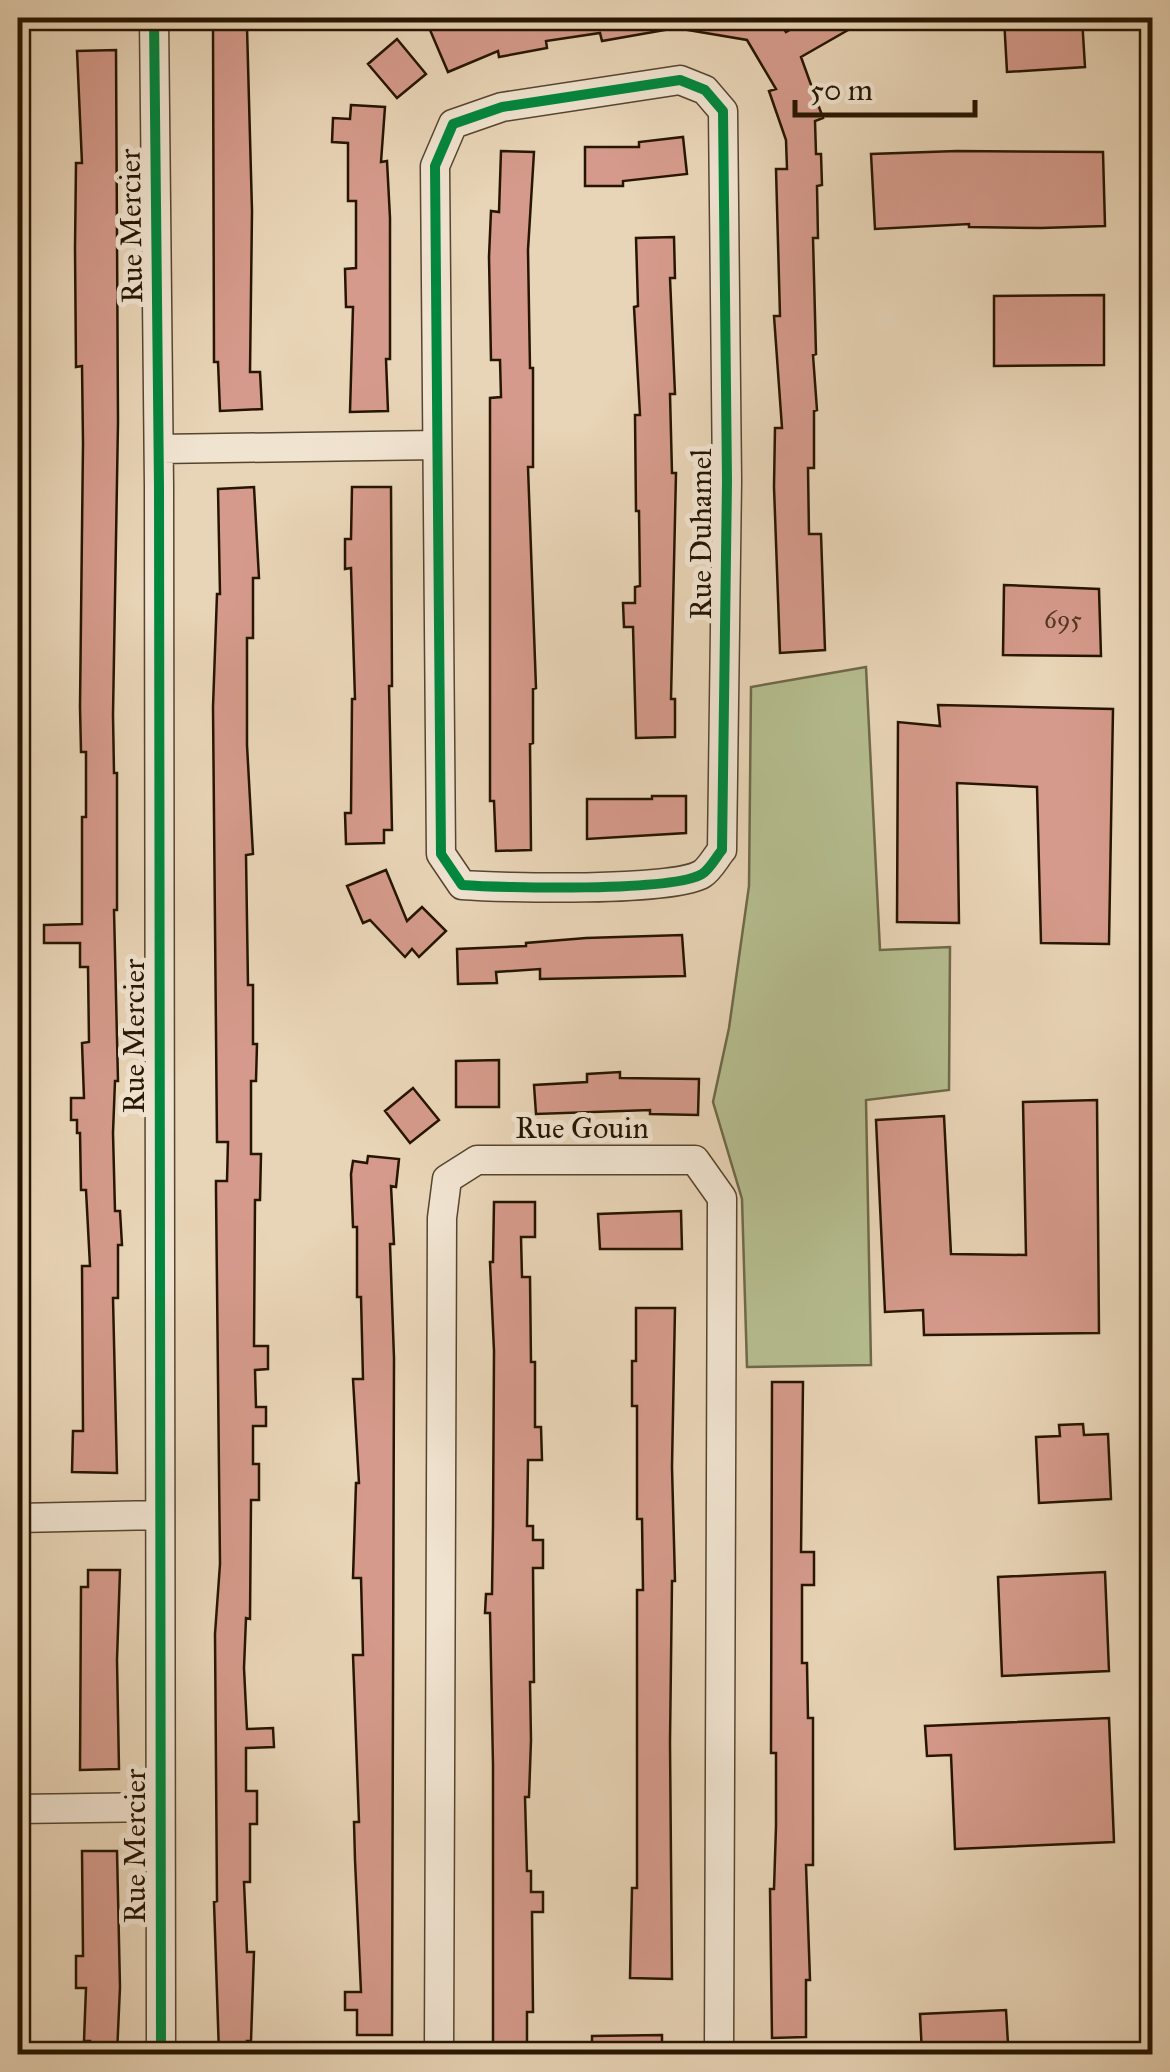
<svg xmlns="http://www.w3.org/2000/svg" width="1170" height="2072" viewBox="0 0 1170 2072" font-family="'IM FELL Great Primer',serif">
<style>
.green{fill:#b5bd8f;stroke:#6e6948;stroke-width:2.5}
.building{fill:#d59a8b;stroke:#261500;stroke-width:2.5}
.lines{fill:none;stroke-linecap:round;stroke-linejoin:round}
.minor-casing{stroke:#56452e;stroke-width:31}
.minor{stroke:#f0e3d0;stroke-width:28}
.cycleway-casing{stroke:#f0e3d0;stroke-width:16}
.cycleway{stroke:#00873e;stroke-width:10}
.labels{text-anchor:middle;stroke-width:10;stroke-linejoin:round;paint-order:stroke}
.number-label{font-size:25px;fill:#523623}
.street-label{font-size:30px;fill:#261500;stroke:#f0e3d0}
</style>
<rect width="100%" height="100%" fill="#e8d4b6"/>
<filter id="stains"><feTurbulence type="fractalNoise" baseFrequency=".002" numOctaves="4"/><feColorMatrix values="0 0 0 0 .2 0 0 0 0 .09 0 0 0 0 .02 0 0 0 .5 -.17"/></filter>
<radialGradient id="worn" r=".72"><stop offset=".6" stop-color="#630" stop-opacity="0"/><stop offset="1" stop-color="#630" stop-opacity=".3"/></radialGradient>
<path class="green" d="M866 667 880 950 950 947 949 1090 866 1100 871 1365 747 1367 742 1199 713 1102 729 1028 749 886 751 687Z"/>
<path class="building" d="M459 18H524L525 22 550 18H777L786 32 810 18H869L801 57 823 118 815 121 816 154H821L822 185 817 186 818 238H813L816 354 813 355 817 410 814 411V468H808L809 534H821L825 650 780 653 774 487 775 428H782L774 316H780L776 169H787L786 140 769 91 776 89 747 40 676 28 602 41 600 33 546 41 547 48 499 57 498 51 448 72 430 30Z
M1004 18H1082L1085 67 1007 72Z
M247 27 252 211 250 372H260L262 409 220 411 218 362H214L213 28Z
M397 39 426 74 397 98 368 64Z
M116 50 118 422 113 715 114 773H117V910H114L118 1081H115L113 1133 115 1211H120L122 1245H118V1298H113L117 1473 72 1472 73 1431H83L82 1266H90L86 1190H81L80 1133H77V1120H71V1098H84L82 1043 89 1042 88 967H80V943H44V925L82 924V817H86V752H81L80 707 83 443 82 366 76 367 75 248 76 163H82L77 51Z
M351 105 385 107 381 162 387 161 390 218V359H386L388 411 350 412 353 307H346L345 269 356 268V201H348V143L332 142 333 118 350 119Z
M683 137 687 174 623 181V186H585V147H639V142Z
M501 151 534 152 528 250 530 368H533V467H528L536 688 533 689V743L530 744 531 850 496 851 494 801H490V398L501 397 500 360H491L489 257 491 211 499 212Z
M957 151 1103 152 1105 226 1041 228 969 227V224L875 229 871 154Z
M674 237 675 278H670L675 394H670L672 473H676L671 699H675V737L636 738 633 627H624L623 603H635V587L640 586 639 511H636L635 415H640L634 307 638 306 636 238Z
M1104 295V365L994 366V296Z
M254 487 259 578H253V638H247V745L253 854 246 855 248 985H253V1044H257L256 1081H251V1154H261L260 1200H255L254 1346H268V1369L255 1370 256 1407H266V1426H253V1464H259V1500H251L250 1619 246 1618 244 1668 247 1729 273 1728 274 1747 246 1748V1791H257V1824H250V1882H244L247 1952H254L251 2041H247L248 2054H219L214 1902 217 1901 215 1634 220 1564 216 1191V1181H227L228 1142H217L213 707 217 594H220L218 489Z
M352 487H391L392 686H389L392 830H384V843L346 844 345 813H351L352 699H355L351 568 345 569V539H351Z
M1004 585 1099 589 1101 656 1003 655Z
M938 705 1113 709 1109 944 1041 943 1037 787 957 783 959 923 897 922 898 722 940 726Z
M652 796H686V833L587 839V799H652Z
M386 870 407 921 422 907 446 931 419 957 412 949 405 957 370 920 363 923 347 886Z
M682 935 685 976 540 979V969L496 972 497 983 458 984 457 949 526 946V943L586 938Z
M499 1060V1107H456V1061Z
M620 1072V1078L699 1079 698 1115 650 1114V1110L536 1114 534 1085 587 1082V1074Z
M413 1088 439 1120 410 1143 385 1111Z
M1097 1100 1099 1333 924 1335 923 1310 885 1312 876 1120 944 1116 951 1254 1026 1255 1023 1102Z
M368 1156 399 1159 396 1187 391 1186 394 1244H390L394 1358 392 2035H357V2010H345V1992H361L355 1860 354 1822H359L353 1655H363L361 1578H353L356 1483H359L353 1379H363L361 1297H357V1227H353L351 1174 353 1161 367 1163Z
M494 1202H535V1237H521L522 1277H530L531 1362H535V1427H541L542 1460H528L527 1526H533V1540H543V1568H533L534 1682H530L531 1740 529 1797H525L527 1871H531V1892H543V1912H532L533 2012H527V2054H493V1765L490 1613H485L486 1594H492L493 1526 494 1351 490 1262H493Z
M681 1211 682 1249H600L598 1214Z
M636 1308H675L672 1467 675 1581H672L670 1742 672 1979 630 1978 632 1888H637V1590H643L642 1519H637V1406H632V1361H636Z
M772 1382H803L801 1552H814V1585H802V1663H807L808 1718H813V1865H806L810 1980H806V2037L772 2038 770 1889H774L776 1826V1753H771Z
M1083 1424 1084 1435 1108 1434 1111 1499 1039 1503 1036 1437 1060 1436 1059 1425Z
M88 1570H120L117 1660 119 1769 80 1770 81 1587H88Z
M1105 1572 1109 1671 1002 1676 998 1577Z
M1109 1718 1114 1842 955 1849 951 1755 927 1756 925 1726Z
M82 1851H117L120 1987 117 2054H90V2041H84L86 1988H76V1956H83Z
M1006 2010 1008 2044H998L999 2054H922L920 2014Z
M662 2035V2054H592V2036Z"/>
<g class="lines">
<defs>
<path id="minor" d="M154 18 159 486 161 2054
M680 80 705 90 723 111 727 481 722 850C716 857 710 869 702 874 673 892 502 888 462 885L441 854 435 166 453 124 502 107Z
M159 449 437 445
M18 1518 160 1515
M18 1809 160 1807
M439 2054 442 1218 447 1179 477 1160H695L722 1198 719 2054"/>
</defs>
<use href="#minor" class="minor-casing"/>
<use href="#minor" class="minor"/>
<defs>
<path id="cycleway" d="M154 18 159 486 161 2054
M680 80 705 90 723 111 727 481 722 850C716 857 710 869 702 874 673 892 502 888 462 885L441 854 435 166 453 124 502 107Z"/>
</defs>
<use href="#cycleway" class="cycleway-casing"/>
<use href="#cycleway" class="cycleway"/>
</g>
<g class="labels">
<g class="number-label">
<text x="1063" y="628">695</text>
</g>
<g class="street-label">
<text transform="translate(131 226) rotate(-91)" y="10">Rue Mercier</text>
<text transform="translate(701 534) rotate(-90)" y="10">Rue Duhamel</text>
<text transform="translate(134 1036) rotate(-90)" y="10">Rue Mercier</text>
<text x="582" y="1138">Rue Gouin</text>
<text transform="translate(135 1846) rotate(-90)" y="10">Rue Mercier</text>
</g>
</g>
<rect width="1170" height="2072" fill="none" stroke="#e8d4b6" stroke-width="60"/>
<rect x="20" y="20" width="1130" height="2032" fill="none" stroke="#261500" stroke-width="5"/>
<rect x="30" y="30" width="1110" height="2012" fill="none" stroke="#261500" stroke-width="2.5"/>
<path d="M795 100v15h180v-15" fill="none" stroke="#261500" stroke-width="5"/>
<text x="810" y="100" font-size="30" fill="#261500" stroke="#f0e3d0" stroke-width="8" paint-order="stroke">50 m</text>
<rect width="100%" height="100%" filter="url(#stains)"/>
<rect width="100%" height="100%" fill="url(#worn)"/>
</svg>
